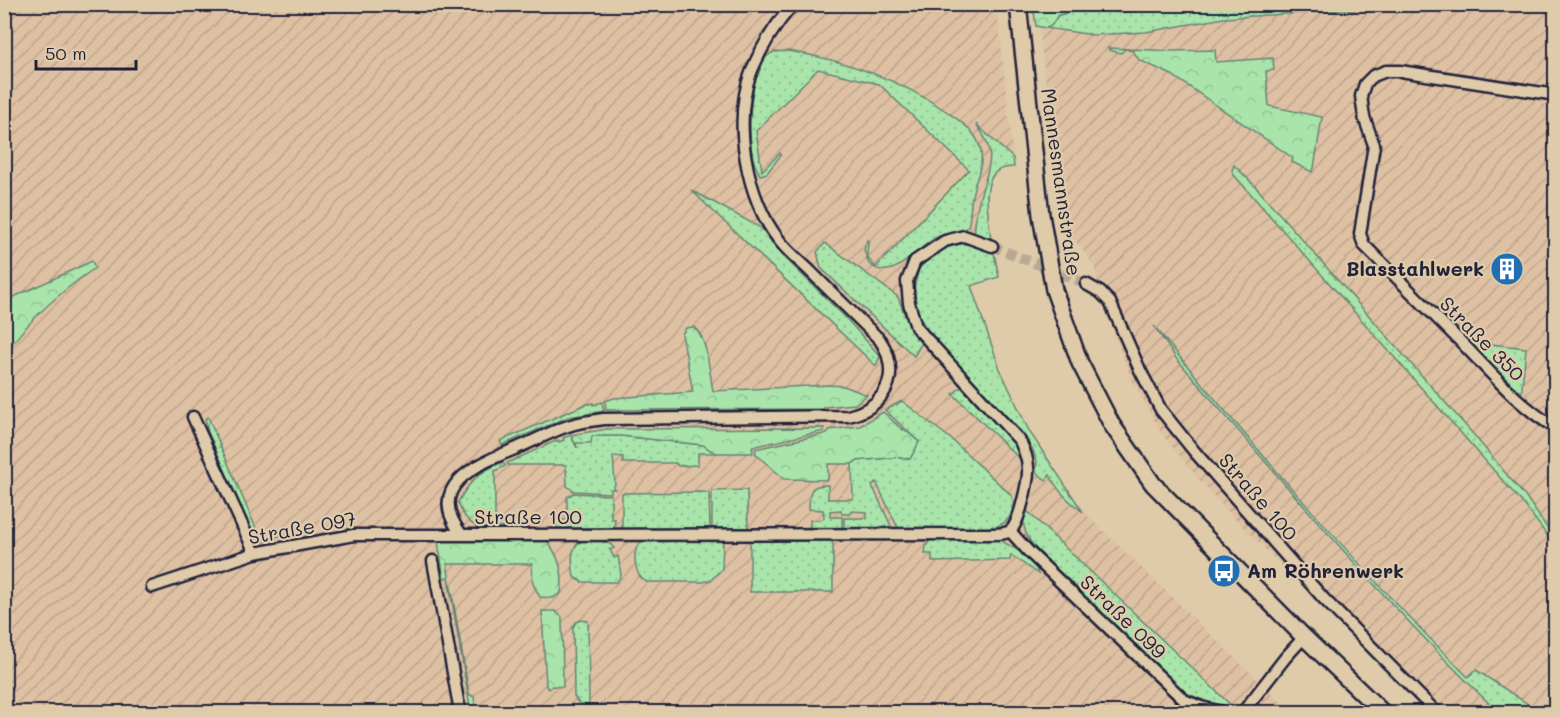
<svg xmlns="http://www.w3.org/2000/svg" width="1560" height="717" viewBox="0 0 1560 717" font-family="Mali,sans-serif">
<style>
.industrial{fill:url(#industrial-furrows)}
.grass{fill:url(#grass-dots);stroke:#668473;stroke-width:1.5}
.forest{fill:url(#forest-crowns);stroke:#668473;stroke-width:1.5}
.lines{fill:none;stroke-linecap:round;stroke-linejoin:round}
.street-tunnel{stroke:#b9a994;stroke-width:10;stroke-dasharray:10 5;stroke-linecap:butt}
.street-casing{stroke:#22223b;stroke-width:15}
.secondary-casing{stroke:#22223b;stroke-width:20}
.street{stroke:#dfcbaa;stroke-width:10}
.secondary{stroke:#dfcbaa;stroke-width:15}
.labels{text-anchor:middle;stroke-width:4.5;stroke-linejoin:round;paint-order:stroke}
.street-label{font-size:20px;fill:#22223b;stroke:#dfcbaa}
.poi-label{font-size:20px;font-weight:bold;fill:#22223b;stroke:#dfcbaa;text-anchor:end}
</style>
<defs>
<pattern id="industrial-furrows" width="10" height="10" patternUnits="userSpaceOnUse" patternTransform="scale(1.5)"><rect width="10" height="10" fill="#dec0a3"/><path d="M-1 1l2-2M0 10L10 0M9 11l2-2" fill="none" stroke="#bea58d"/></pattern>
<pattern id="grass-dots" width="8" height="8" patternUnits="userSpaceOnUse" patternTransform="scale(1.5)"><rect width="8" height="8" fill="#a9e5ab"/><path d="M2 2h.1M6 6h.1" fill="none" stroke="#91c494" stroke-width="1.8" stroke-linecap="round"/></pattern>
<pattern id="forest-crowns" width="20" height="18" patternUnits="userSpaceOnUse" patternTransform="scale(1.5)"><rect width="20" height="18" fill="#a9e5ab"/><path d="M2 6a3 3 0 1 1 6 0M12 15a3 3 0 1 1 6 0" fill="none" stroke="#91c494"/></pattern>
</defs>
<rect width="100%" height="100%" fill="#dfcbaa"/>
<filter id="ink" filterUnits="userSpaceOnUse"><feTurbulence type="fractalNoise" baseFrequency=".0167" numOctaves="2"/><feDisplacementMap in="SourceGraphic" scale="12" xChannelSelector="R" yChannelSelector="G"/><feConvolveMatrix kernelMatrix="1 2 1 2 8 2 1 2 1" color-interpolation-filters="sRGB"/></filter>
<g filter="url(#ink)">
<path class="industrial" d="M991 4 997 7 1014 167 999 170 990 180 987 198 991 238 999 277 971 285 1000 369 1029 431 1055 472 1088 516 1291 712H5L4 5Z
M1033 5H1555V712H1428L1238 522 1199 480 1161 433 1131 378 1103 305 1094 266 1062 223 1039 27 1036 26Z"/>
<path class="grass" d="M1175 4 1421 5 1224 18 1146 32 1093 35 1046 28 1051 26 1058 15C1069 14 1079 7 1090 7 1099 7 1109 11 1118 12 1137 12 1156 8 1175 4Z
M788 51C845 60 898 79 946 111 960 121 975 130 980 147 985 164 975 179 972 196 970 206 971 217 968 227 960 234 947 232 937 237 915 248 894 285 869 264L864 250 867 240 869 242C865 253 867 260 876 267L969 170 879 84 818 69 756 131 762 171 780 153 781 155 767 173 760 175C756 168 753 161 752 153 748 131 748 61 774 52 778 51 784 52 788 51Z
M976 124 1013 158 1014 167C1010 167 1003 168 999 170 980 180 989 220 991 239L996 242 974 235C975 224 976 212 979 201 987 169 1000 155 976 124Z
M1234 165 1255 186 1473 434 1528 500 1555 539V546L1526 507 1234 175 1232 170Z
M691 190 761 228 783 256 843 315 880 356 876 366Z
M825 243 898 297 908 324 921 344 914 356 821 268 817 252Z
M953 244H969L994 253 999 277 971 286 1000 369 1029 431 1083 512C1070 502 1057 491 1050 475L1046 480 1036 472 1037 461 1032 448 958 367 926 328 917 312 914 288 919 269 932 255 944 247Z
M1154 326C1254 447 1357 567 1468 677L1476 670 1540 712H1498C1383 601 1280 479 1176 358Z
M1466 338 1490 344 1526 348 1521 397 1464 340Z
M961 387 1014 443 1022 461 953 394Z
M902 401 951 439 1012 496C1015 513 1009 525 990 528H898L876 482 872 485 892 528H844V518H867V512L851 511 850 514H842L841 510 830 511V517H842V528H810V520H821L824 518 823 510 809 509C810 491 808 485 828 485V499H853L852 464 856 461 900 457 910 459 919 442 885 410Z
M602 402 604 411 568 417 502 445 500 441 584 405 593 403V405Z
M208 417 261 540 284 531V534L263 542 254 536 208 432 205 419Z
M571 435 576 446V443L592 436H621L703 445 715 453H698V465L678 466 676 463H623V457L613 456 615 485 613 487 615 489H611V493L574 491 567 486 566 465H508L507 463 558 440 559 442 564 440 563 438Z
M503 462 505 466 495 471V520H506L505 527C485 538 464 523 458 502 471 479 479 472 503 462Z
M747 490 748 528 712 529V491Z
M702 492 709 493 710 528 624 529 622 526V493Z
M574 493 611 495V519H615L614 528H557L556 520H567V497Z
M1026 510 1238 712H1229L1186 693 1038 551C1027 539 1020 527 1026 510Z
M723 540 722 569 711 580 703 582H647C634 577 631 551 641 542Z
M750 540H833V592H750Z
M930 540H1000L1019 551 1036 567 1038 574 1011 555 1010 560 932 562V554H925L926 546Z
M582 541C593 541 607 538 614 548L610 550 614 558 618 556 621 575 617 582H582L574 577C572 565 569 546 582 541Z
M581 620 588 621 589 705 579 704 574 696 573 627 576 622Z"/>
<path class="forest" d="M1033 5V4L1175 5C1156 8 1137 12 1118 12 1109 11 1099 7 1090 7 1079 7 1069 14 1058 15L1051 26 1046 28 1036 26Z
M1108 48 1173 51 1215 50 1216 62 1273 58 1274 70 1266 71 1269 106 1322 117 1314 168 1312 172 1292 162 1293 158 1172 75 1139 60 1133 51 1125 49 1121 53 1109 50Z
M92 261 95 268C61 291 29 320 5 353V301Z
M693 327C707 333 710 376 713 391L828 385 844 386 867 395 855 404 824 407 823 409 606 410 605 401 614 398 693 392 682 334 686 328Z
M883 412 903 430 904 429 919 442 910 459 900 457 856 461 852 464H828V480L784 479 756 454 755 449 828 433 829 430 860 426Z
M824 428V431L752 447 753 453H715L703 445 621 436H592L591 443H576L577 448 571 435 607 429Z
M438 541H547C559 556 564 574 561 593L553 598 540 597 533 584 532 564H447L469 694 474 697 476 712H471L448 577 444 578Z
M542 611H555L562 617 563 687 552 686 549 689 546 686Z"/>
<g class="lines">
<path class="street-tunnel" d="M992 246 1086 284"/>
<defs>
<path id="street" d="M793 4C776 24 762 46 752 70 732 120 746 199 779 240 788 252 801 262 811 272 834 295 857 317 880 340 883 345 887 351 888 357 897 387 876 410 848 416L604 419C592 421 579 422 568 426 550 432 534 441 517 448 478 464 423 485 462 535L986 534C993 534 1004 535 1010 531 1019 525 1029 479 1028 468 1028 458 1024 450 1020 441L916 327 909 303 907 281 915 261 945 241 964 236 992 246
M1556 95 1400 71H1386L1373 76 1365 84 1361 96 1364 117 1374 145 1360 234 1364 245C1397 278 1431 312 1464 345 1493 375 1520 407 1556 428
M1086 284 1100 292 1110 302 1140 370 1161 410 1194 451 1324 599 1436 712
M193 417 255 553
M1010 531 1028 551 1184 700 1201 707 1222 712
M433 561 460 712
M152 587 255 553 354 535H462
M1243 712 1285 658 1304 637"/>
<path id="secondary" d="M1018 4 1041 215 1054 290 1080 363 1112 425 1153 484 1304 637 1382 712"/>
</defs>
<use href="#street" class="street-casing"/>
<use href="#secondary" class="secondary-casing"/>
<use href="#street" class="street"/>
<use href="#secondary" class="secondary"/>
</g>
</g>
<defs>
<symbol id="building-disc" viewBox="-11 -11 22 22"><circle r="9.5" fill="#1f6fb2" stroke="#dfcbaa"/><path d="M-4-6H4V6H1V3H-1V6H-4ZM-2.5-4.3h1.7v1.8h-1.7ZM.8-4.3h1.7v1.8H.8ZM-2.5-1h1.7V.8h-1.7ZM.8-1h1.7V.8H.8Z" fill="#fff"/></symbol>
<symbol id="bus-disc" viewBox="-11 -11 22 22"><circle r="9.5" fill="#1f6fb2" stroke="#dfcbaa"/><path d="M-5-6H5V4H4V6H2V4H-2V6H-4V4H-5ZM-3.5-4V0h7V-4ZM-3.5 1.2v1.5H-2V1.2ZM2 1.2v1.5H3.5V1.2Z" fill="#fff"/></symbol>
</defs>
<g fill-rule="evenodd">
<use href="#building-disc" x="1488" y="250" width="38" height="38"/>
<use href="#bus-disc" x="1205" y="552" width="38" height="38"/>
</g>
<g class="labels">
<g class="street-label">
<text transform="translate(1061 182) rotate(82)" y="7">Mannesmannstraße</text>
<text transform="translate(1482 339) rotate(45)" y="7">Straße 350</text>
<text transform="translate(1258 497) rotate(49)" y="7">Straße 100</text>
<text x="528" y="524">Straße 100</text>
<text transform="translate(302 528) rotate(-10)" y="7">Straße 097</text>
<text transform="translate(1123 617) rotate(44)" y="7">Straße 099</text>
</g>
<g class="poi-label">
<text x="1484" y="276">Blasstahlwerk</text>
<text x="1247" y="578" text-anchor="start">Am Röhrenwerk</text>
</g>
</g>
<rect width="1560" height="717" fill="none" stroke="#dfcbaa" stroke-width="24"/>
<rect x="12" y="12" width="1536" height="693" fill="none" stroke="#22223b" stroke-width="2" filter="url(#ink)"/>
<path d="M36 60v9h100v-9" fill="none" stroke="#22223b" stroke-width="3"/>
<text x="45" y="60" font-size="18" fill="#22223b" stroke="#dfcbaa" stroke-width="4.5" paint-order="stroke">50 m</text>
</svg>
